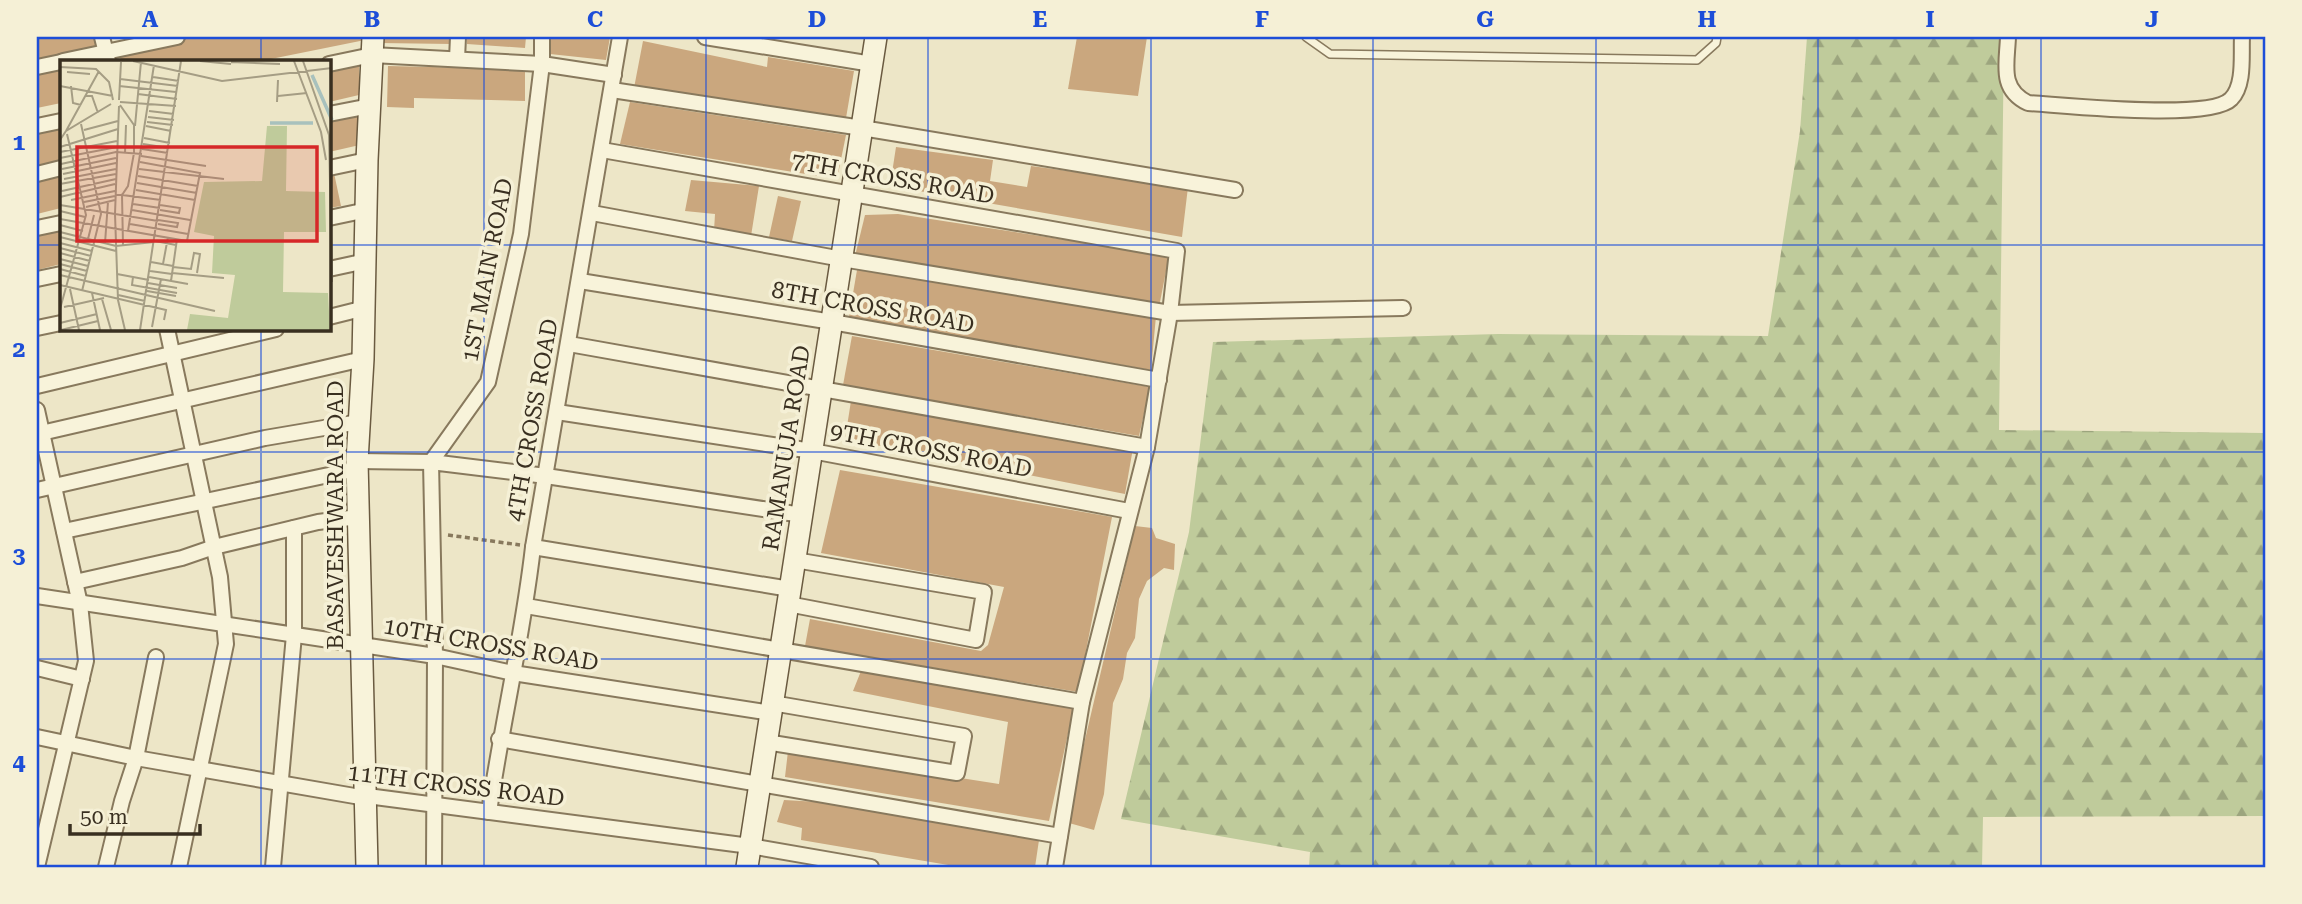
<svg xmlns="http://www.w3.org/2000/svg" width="2302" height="904" viewBox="0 0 2302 904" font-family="'Roboto Serif',serif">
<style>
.forest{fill:url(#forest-firs)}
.building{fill:#caa77e}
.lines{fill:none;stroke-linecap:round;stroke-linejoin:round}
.lane-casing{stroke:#88795d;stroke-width:10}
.street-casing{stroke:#88795d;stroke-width:18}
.secondary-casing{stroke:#6a5a40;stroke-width:24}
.path{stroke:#88795d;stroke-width:3.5;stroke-dasharray:5 3.5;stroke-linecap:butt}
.lane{stroke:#f8f3da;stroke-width:7}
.street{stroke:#f8f3da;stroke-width:14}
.secondary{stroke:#f8f3da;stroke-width:21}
.grid{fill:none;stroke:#1d4ed8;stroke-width:2;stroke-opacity:0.55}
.labels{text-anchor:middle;stroke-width:7;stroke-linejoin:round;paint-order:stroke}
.street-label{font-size:23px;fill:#392f20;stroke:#f5f0d6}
.inset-river{fill:none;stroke:#a8c1bd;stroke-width:3.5}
.inset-road{fill:none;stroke:#a59d84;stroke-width:2}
.view{fill:#d62828;fill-opacity:0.15;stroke:#d62828;stroke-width:3.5}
.inset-edge{fill:none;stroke:#392f20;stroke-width:3.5}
.neatline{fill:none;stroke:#1d4ed8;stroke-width:2.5}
.grid-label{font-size:23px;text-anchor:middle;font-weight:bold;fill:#1d4ed8}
</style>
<defs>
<pattern id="forest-firs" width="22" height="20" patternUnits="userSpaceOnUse" patternTransform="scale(1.75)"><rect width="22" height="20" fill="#bfcb9b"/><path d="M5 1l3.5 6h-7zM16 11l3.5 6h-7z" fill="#9ca57e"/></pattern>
</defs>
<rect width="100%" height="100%" fill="#ede6c7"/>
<path class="forest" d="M1807,37H2004L1999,430L2265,433V816L1983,817L1982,867H1309L1310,852L1121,819L1189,532L1213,342L1498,334L1768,336L1800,131Z"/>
<g class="building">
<path d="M37,37H94L97,48L37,62Z"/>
<path d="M195,37H364L365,40L261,61H121L119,53Z"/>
<path d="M380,37H452V44L379,43Z"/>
<path d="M467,37H526L525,48L467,44Z"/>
<path d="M551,37H610L606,60L550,54Z"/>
<path d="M1077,37H1147L1138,96L1068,89Z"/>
<path d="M643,41L767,67L768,57L854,71L846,118L634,88Z"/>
<path d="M359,64V95L329,102V70Z"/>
<path d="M388,66L525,69V101L414,98V108L387,107Z"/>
<path d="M61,69V103L37,108V74Z"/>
<path d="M630,102L846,135L837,179L620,144Z"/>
<path d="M364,113V144L329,152V120Z"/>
<path d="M61,126V160L37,166V131Z"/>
<path d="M896,147L993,160L990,181L1027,187L1031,166L1188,187L1182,237L890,186Z"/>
<path d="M61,173V208L37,214V178Z"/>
<path d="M334,173L341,206L329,208V174Z"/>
<path d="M691,180L759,186L751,236L714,231L715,214L685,211Z"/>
<path d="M778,196L801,201L792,241L769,237Z"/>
<path d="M898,214L1169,256L1159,307L855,256L865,215Z"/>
<path d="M61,230V264L37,270V235Z"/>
<path d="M857,270L1156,316L1151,370L849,317Z"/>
<path d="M852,336L1150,387L1139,436L843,385Z"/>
<path d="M851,401L1133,448L1125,494L845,439Z"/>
<path d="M840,470L1112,517L1078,692L805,646L810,619L981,651L988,645L1004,587L821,553Z"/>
<path d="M1135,526L1152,528L1156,538L1175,544L1174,570L1164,568L1147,581L1139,599L1135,638L1127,653L1123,679L1113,703L1104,794L1094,830L1069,823L1073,791Z"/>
<path d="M861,671L1074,706L1049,821L785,777L788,751L999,784L1008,722L853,691Z"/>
<path d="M784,800L836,803L1039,840L1035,867H960L801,840L802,828L777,822Z"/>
</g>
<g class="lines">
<defs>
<path id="lane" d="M1306,37L1330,54L1697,60L1716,43L1717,37"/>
<g id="street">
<path d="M102,37L108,61"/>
<path d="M705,37L872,64"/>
<path d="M2008,37C2007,64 1999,89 2028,103C2063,105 2210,121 2231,99C2245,85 2241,55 2242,37"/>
<path d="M457,59L458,37"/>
<path d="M63,61L177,37"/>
<path d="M329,64L372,55L542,64L614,75"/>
<path d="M37,67L61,62"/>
<path d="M612,90L862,128L1235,190"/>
<path d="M329,114L370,106"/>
<path d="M37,126L61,121"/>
<path d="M602,150L1177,251L1170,313L1147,447L1082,702L1055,867"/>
<path d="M329,168L367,160"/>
<path d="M37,174L61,168"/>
<path d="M592,213L842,259L1170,313L1403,308"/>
<path d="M329,218L367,210"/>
<path d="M37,228L61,223"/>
<path d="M329,269L366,261"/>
<path d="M37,279L61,274"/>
<path d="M580,281L832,322L1159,380"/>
<path d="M329,317L365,308"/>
<path d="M37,328L61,323"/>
<path d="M167,329L220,577L226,644L179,867"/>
<path d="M569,344L1147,447"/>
<path d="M37,386L276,329"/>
<path d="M37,410L80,604L86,661L37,867"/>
<path d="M557,412L812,451L1129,511"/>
<path d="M37,434L363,359"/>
<path d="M357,461L431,462L488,382L521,234L542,64V37"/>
<path d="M37,490L265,438L359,422"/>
<path d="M64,531L357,469"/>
<path d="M533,547L790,589"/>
<path d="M75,582L182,558L214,547L318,522L358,517"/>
<path d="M37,596L435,656L513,673L771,713"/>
<path d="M788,604L976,640L984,592L795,560"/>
<path d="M526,606L1082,702"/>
<path d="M37,668L82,679"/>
<path d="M37,737L136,758L366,798L375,797L750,846L871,867"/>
<path d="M499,739L1060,836"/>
<path d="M766,742L957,773L964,736L772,703"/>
<path d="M489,812C502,723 523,636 533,547L620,37"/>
<path d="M106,867L122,801L136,758L156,657"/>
<path d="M273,867L294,635V528"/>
<path d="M434,867L435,656L431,462L546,476L802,515"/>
</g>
<g id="secondary">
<path d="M367,867L357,461L363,359L367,160L373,37"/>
<path d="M747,867L876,37"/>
</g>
</defs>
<use href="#lane" class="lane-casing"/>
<use href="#street" class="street-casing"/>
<use href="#secondary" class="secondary-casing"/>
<path class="path" d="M448,535L520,545"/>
<use href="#lane" class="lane"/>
<use href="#street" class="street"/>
<use href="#secondary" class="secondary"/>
</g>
<path class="grid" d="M261,37V61M484,37V867M706,37V867M928,37V867M1151,37V867M1373,37V867M1596,37V867M1818,37V867M2041,37V867M37,245H61M329,245H2265M261,329V867M37,452H2265M37,659H2265"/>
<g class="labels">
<g class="street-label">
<text transform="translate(893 178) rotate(10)" y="8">7TH CROSS ROAD</text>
<text transform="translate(487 270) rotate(-79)" y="8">1ST MAIN ROAD</text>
<text transform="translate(873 307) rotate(10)" y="8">8TH CROSS ROAD</text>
<text transform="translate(532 420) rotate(-80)" y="8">4TH CROSS ROAD</text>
<text transform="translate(786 448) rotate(-81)" y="8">RAMANUJA ROAD</text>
<text transform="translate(931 450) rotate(11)" y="8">9TH CROSS ROAD</text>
<text transform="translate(335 515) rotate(-90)" y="8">BASAVESHWARA ROAD</text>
<text transform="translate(491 644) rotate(10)" y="8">10TH CROSS ROAD</text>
<text transform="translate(456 785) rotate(7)" y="8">11TH CROSS ROAD</text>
</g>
</g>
<g transform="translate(60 60)">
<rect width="271" height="271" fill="#ede6c7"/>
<path d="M207,66H227L226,131L265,132L266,172H224L223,232L268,233L270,270H127L130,254L168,258L175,215L152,213L154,176L134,172L144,122L202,121Z" fill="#bfcb9b"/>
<path class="inset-river" d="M252,15L272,60M210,63H253"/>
<path class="inset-road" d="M73,1L162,21L272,8M140,1L171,4M234,1L261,72L266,100M243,1L269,75L272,222M171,2L220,4M0,7L36,9L49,22L53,40M7,12L30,14M93,17L119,21M60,19L118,26M0,26L53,36M11,26L13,43L21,45M59,26L116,32M78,34L117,39M26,36H32L38,53M218,36L247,33M59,40L61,2M60,42L116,46M217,42L218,20M59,46L55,154L58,240L65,270M89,51L114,54M88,57L114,60M87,62L113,65M21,64L41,154L22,231M75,66L81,2M86,66L111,71M24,70L58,61M6,71L39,11M84,78L110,83M0,80L6,71L51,44M83,84L109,88M0,87L58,69M82,89L108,93M0,92L57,81M65,93L66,65M81,96L146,106M0,98L57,87M0,102L1,132M1,104L56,92L82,94M2,109L56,98M79,109L164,119M3,114L56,103M78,116L138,126M4,119L56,109M77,123L137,133M0,124L56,114M76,130L135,140M2,131L56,119M55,135H62L68,126L74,93V65L60,45M0,137L55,124M11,140L55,131M24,142L55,136M73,144L100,148M0,145L98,161M26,147L55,140M72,150L130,160M100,150L119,153L120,148L100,145M0,151L25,157M0,159L127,181L140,113L80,102M98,160L118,163L117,167L98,164M70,164L128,174M0,165L23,171M68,171L94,5M0,172L56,186L94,182M0,177L56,191M28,179L34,155M95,181L116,185M0,183L32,191M45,183L48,142M63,185L62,135L101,140M0,188L31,196M0,193L30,201M0,199L28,206M91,202L113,206M0,204L27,211M103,204L108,177M113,207L131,209L134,193L140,194L137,213M0,209L26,216M90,211L112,214M112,213L164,218M57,214L89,220M0,215L155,251M73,217L72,225L117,233M89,217L128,224M111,221L117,179M88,223L117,228M0,225L106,250L104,260M10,229L19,270M87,231L116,236M32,233L40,270M58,235L85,241M42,239L51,270M4,247L44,238M0,249L26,155L7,74M0,263L37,254M92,267L101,219M1,270L38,261M80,270L121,1"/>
<path class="view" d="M17,87H257V181H17Z"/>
<rect width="271" height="271" class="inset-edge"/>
</g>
<rect width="2302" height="904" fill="none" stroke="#f5f0d6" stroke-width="77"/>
<path d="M70 824v10h130v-10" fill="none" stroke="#392f20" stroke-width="3.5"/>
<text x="80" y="824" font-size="21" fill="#392f20" stroke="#f5f0d6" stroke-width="5" paint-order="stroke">50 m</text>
<rect x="38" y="38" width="2226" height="828" class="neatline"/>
<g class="grid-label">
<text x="150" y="27">A</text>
<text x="372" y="27">B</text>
<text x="595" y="27">C</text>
<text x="817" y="27">D</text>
<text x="1040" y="27">E</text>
<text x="1262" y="27">F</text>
<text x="1485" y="27">G</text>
<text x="1707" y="27">H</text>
<text x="1930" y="27">I</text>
<text x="2152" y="27">J</text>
<text x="19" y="150">1</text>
<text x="19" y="357">2</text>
<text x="19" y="563">3</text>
<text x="19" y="770">4</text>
</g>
</svg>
